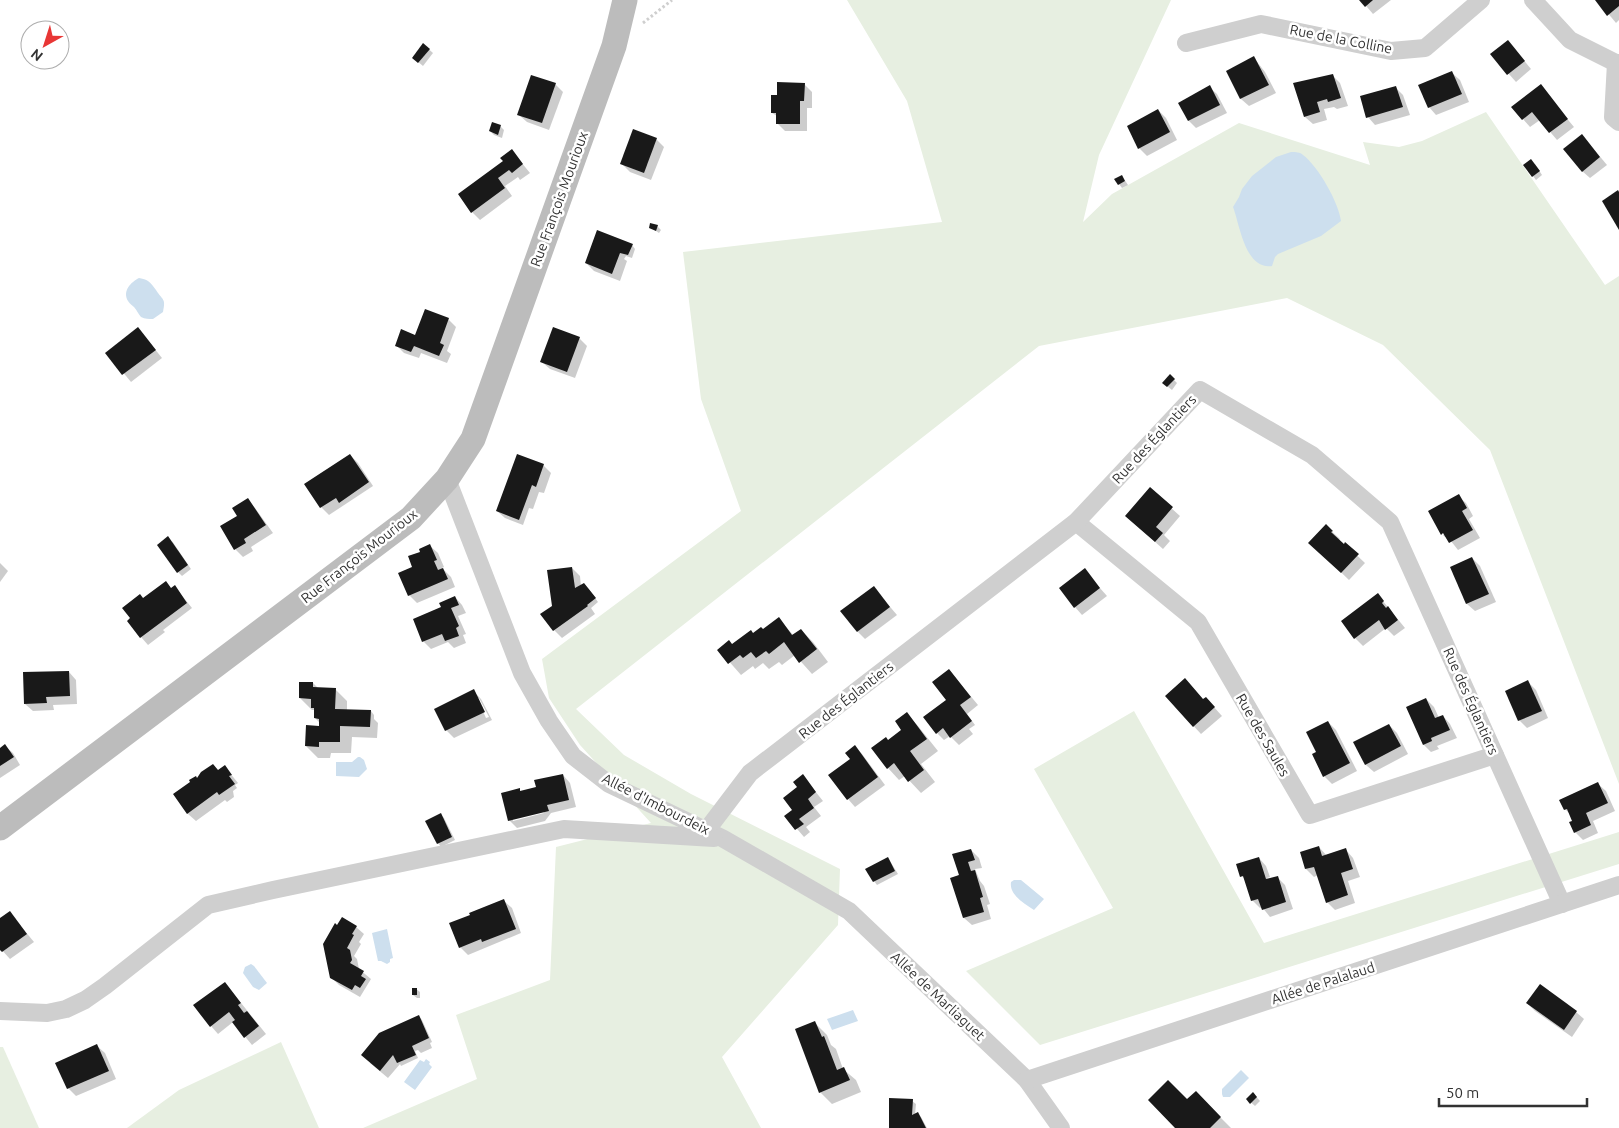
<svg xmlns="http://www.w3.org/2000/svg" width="1619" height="1128" viewBox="0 0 1619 1128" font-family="Ubuntu,sans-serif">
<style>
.green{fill:#e7efe1}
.water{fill:#cddfee}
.shadow{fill:#0003;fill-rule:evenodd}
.building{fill:#191919}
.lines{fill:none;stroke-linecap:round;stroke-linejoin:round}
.path{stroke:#cfcfcf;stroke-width:3;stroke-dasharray:2.5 2.5;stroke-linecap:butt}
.street{stroke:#cfcfcf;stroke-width:18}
.secondary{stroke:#bcbcbc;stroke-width:25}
.labels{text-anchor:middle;stroke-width:5;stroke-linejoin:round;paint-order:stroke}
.street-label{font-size:14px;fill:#323232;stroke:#fff}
</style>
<rect width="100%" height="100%" fill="#fff"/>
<g class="green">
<path d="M847,0H1171L1099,155L1083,222L1112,194L1239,123L1370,165L1363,142L1399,147L1422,141L1486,112L1605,285L1619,276V784L1490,450L1383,345L1287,298L1039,346L576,709L624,755L691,794L840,869L838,925L722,1057L761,1128H363L477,1079L456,1015L550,980L556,847L651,823L580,745L549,698L542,659L741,511L701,399L683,252L942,222L907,101Z"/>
<path d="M1134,711L1264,943L1619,832V864L1040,1045L966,971L1113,908L1034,769Z"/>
<path d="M281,1042L319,1128H127L179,1090Z"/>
<path d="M0,1047H3L39,1128H0Z"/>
</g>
<g class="water">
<path d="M1291,152C1296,152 1300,152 1303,155C1318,166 1339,203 1341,221L1321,236L1278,254L1275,257L1272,266C1245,270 1240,225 1233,207L1239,197L1242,189L1252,176L1276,157Z"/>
<path d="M139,278C149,280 150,282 156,290C163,301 166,298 163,312L153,319C149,319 145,319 141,317C138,314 137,310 134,307C132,305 130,304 128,301C122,291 131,282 139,278Z"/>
<path d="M358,757H360L364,760L367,769L359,777L336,776V762H352Z"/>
<path d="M1014,880H1021L1044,899L1034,910C1024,903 1009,895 1011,882Z"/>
<path d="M387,929L393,958L390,959V962L387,964L381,961H378L372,933Z"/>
<path d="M251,964L254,966L267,983L259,990L253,987L243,973L245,967Z"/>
<path d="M853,1010L858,1021L832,1030L827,1019Z"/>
<path d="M426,1059L430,1062L429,1064L432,1067L415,1090L404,1082L420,1060L424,1062Z"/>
<path d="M1241,1070L1249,1078L1230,1097H1223L1222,1094V1089Z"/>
</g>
<g class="shadow">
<path d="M1361,0H1391L1373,14Z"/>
<path d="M1597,0H1619V20L1616,23Z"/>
<path d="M1508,41L1531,69L1516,82L1492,55Z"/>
<path d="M424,45L433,53L423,66L417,61Z"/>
<path d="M1254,58L1265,72L1276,93L1249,106L1241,99L1227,71Z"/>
<path d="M1452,73L1460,80L1469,102L1436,115L1429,107Z"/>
<path d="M1332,75L1340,83L1348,106L1337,109L1334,107L1324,109L1327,120L1313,124L1305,117Z"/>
<path d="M555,84L563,92L549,130L527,122L519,115Z"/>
<path d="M804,84L812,92V108H807V131H785L777,123V116L772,113L778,97Z"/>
<path d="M1540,86L1574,127L1557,140L1540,120L1530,127L1523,119Z"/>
<path d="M1209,87L1217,94L1227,113L1196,128L1189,121Z"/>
<path d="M1395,87L1403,95L1410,115L1375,125L1368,117Z"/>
<path d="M1158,110L1166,118L1177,140L1147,156L1139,148Z"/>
<path d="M500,126L504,130L502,138L494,135L490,131Z"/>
<path d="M1582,135L1607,165L1590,178L1582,171Z"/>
<path d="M656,139L664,147L651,180L630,172L622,164Z"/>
<path d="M512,151L530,173L520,180L518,177L505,186L512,196L480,220L472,212Z"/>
<path d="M1535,164L1542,175L1536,180L1533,176Z"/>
<path d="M1122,176L1128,185L1122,188L1116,180Z"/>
<path d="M657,226L661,230L659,233L650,227Z"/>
<path d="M632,245L635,249L632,258L626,256L624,259L627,261L620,281L594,271L586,263Z"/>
<path d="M448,319L456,327L447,351L451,354L447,363L421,353L419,358L404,353L396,345Z"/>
<path d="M138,328L162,358L131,382L107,353Z"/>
<path d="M579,338L587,346L575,378L550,369L542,362Z"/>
<path d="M1174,380L1177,383L1172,390L1167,386Z"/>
<path d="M350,455L358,463L373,486L329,515L321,507L306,485Z"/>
<path d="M543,465L551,473L544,493L539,492L533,509L529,508L523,525L505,518L497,511Z"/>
<path d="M1150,489L1180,516L1164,535L1170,541L1163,549L1135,524Z"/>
<path d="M1458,496L1466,503L1473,516L1469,519L1480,538L1458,550L1447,536L1445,537L1443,535L1449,531Z"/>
<path d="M248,500L255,508L273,533L251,547L253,551L243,557L235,549L239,517Z"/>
<path d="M1326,526L1340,539L1338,541L1344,546L1345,544L1365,563L1349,580L1318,550Z"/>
<path d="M172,541L191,569L182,576L178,572Z"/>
<path d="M430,546L438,553L444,567L442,568L451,577L455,587L417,603L409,595L414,568L421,552Z"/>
<path d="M1472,558L1480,566L1496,602L1475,611L1467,604L1451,568Z"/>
<path d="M0,563L8,571L0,582Z"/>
<path d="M572,568L580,576L581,586L588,588L598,602L591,608L595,614L562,638L554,630L557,603Z"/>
<path d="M1084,570L1107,596L1082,615L1075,607Z"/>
<path d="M166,582L170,587L165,591L175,587L192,608L163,630L165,632L148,645L141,637L143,600Z"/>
<path d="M874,588L897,615L865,639L858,632Z"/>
<path d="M1378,595L1405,628L1394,636L1386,628L1363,646L1355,638Z"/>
<path d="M455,597L462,605L466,613L458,616L466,634L463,635L466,643L454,648L448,642L431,649L423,641L443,608Z"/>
<path d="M779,619L794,636L801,630L813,642L828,662L812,674L795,655L782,665L779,662L769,669L763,663L755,669L753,666L741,675L719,650L733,645L763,631Z"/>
<path d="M949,670L978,705L967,714L975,725L969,729L973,734L959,745L950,736L944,740L937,733L948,699Z"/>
<path d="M69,672L76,680L77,704L53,705L54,710L33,711L25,704Z"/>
<path d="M1528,682L1536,690L1548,718L1527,728L1519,720Z"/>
<path d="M313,683L318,688L335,689L347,701V710L371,711L374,715V719L378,723L377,738L352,737L351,753H331L330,758H318L306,746L320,727V723L315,718V710H312L300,698Z"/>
<path d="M473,691L481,699L492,720L454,738L446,730ZM477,698H479L489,717L486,718Z"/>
<path d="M1166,696L1204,700L1213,706L1222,716L1201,734Z"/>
<path d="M1426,699L1434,707L1439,718L1443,716L1450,724L1457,738L1437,746L1439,749L1431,752L1424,745Z"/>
<path d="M907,714L918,726L938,751L921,764L935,782L921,793L905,776L899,780L888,768V741L903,730Z"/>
<path d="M1328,722L1336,730L1357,771L1332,784L1324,776L1318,752Z"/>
<path d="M1389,725L1397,733L1408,754L1374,772L1366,765L1355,743Z"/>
<path d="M5,746L13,753L20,765L0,778V749Z"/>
<path d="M855,747L862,754L885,785L855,807L848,799Z"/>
<path d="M225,767L238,783L235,785L237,788L233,791L234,797L227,802L225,800L196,821L188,814L175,794L198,779Z"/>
<path d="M563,775L570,783L576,807L551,813L545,821L517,828L509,820L519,790L522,792L538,788ZM543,811L544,813L513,821V818Z"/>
<path d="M803,776L823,801L814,807L821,816L806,827L810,832L804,837L786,816L794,810Z"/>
<path d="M1598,784L1606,791L1615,811L1593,821L1598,833L1583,840L1575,832L1571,815L1565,809Z"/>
<path d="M440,814L444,818L455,840L441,847L438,843Z"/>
<path d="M1319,847L1327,856L1346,850L1353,858L1360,877L1348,881L1355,903L1335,910L1327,902L1318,875L1314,877L1306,869L1301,853Z"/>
<path d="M971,850L979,858L982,868L975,869L980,881L984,886L990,904L987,905L991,919L972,925L964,918L958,876Z"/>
<path d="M888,858L898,874L877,885L874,881Z"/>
<path d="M1259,858L1266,866L1270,877L1267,878L1268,880L1277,877L1285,885L1293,909L1270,917L1262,907L1260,908L1252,900L1245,879L1242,876Z"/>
<path d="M504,901L512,908L521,933L468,955L460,947Z"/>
<path d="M10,913L34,942L10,959L0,948V920Z"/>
<path d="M356,927L364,934L359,942L361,944L354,956L357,959L359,969L371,979L360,997L339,985L331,977L324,944Z"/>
<path d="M225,983L266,1034L252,1045L233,1022L218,1034L211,1026Z"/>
<path d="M416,989L420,992V998H417L413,995Z"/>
<path d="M1527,1003L1576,1012L1584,1019L1572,1037L1535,1011Z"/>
<path d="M419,1016L422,1020L432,1042L430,1043L432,1048L421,1053L418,1050L415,1051L418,1058L401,1066L400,1064L388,1078L370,1063Z"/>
<path d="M815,1023L827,1035L831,1045L836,1049L843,1069L856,1080L861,1092L832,1104L820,1092Z"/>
<path d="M97,1046L105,1053L116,1079L76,1096L68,1088Z"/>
<path d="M1196,1093L1231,1128H1177Z"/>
<path d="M1253,1093L1260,1101L1255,1106L1247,1099Z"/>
<path d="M912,1101L916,1104L915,1115L918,1114L921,1117L927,1128H890Z"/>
</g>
<g class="building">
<path d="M1359,0H1373L1365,7Z"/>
<path d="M1595,0H1619V6L1607,16Z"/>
<path d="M1508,40L1525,61L1507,75L1490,54Z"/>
<path d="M423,43L430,49L418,63L412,58Z"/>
<path d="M1254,56L1269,85L1240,99L1226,71Z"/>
<path d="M1452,71L1462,94L1428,108L1418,85Z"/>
<path d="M1333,74L1341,98L1328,102L1327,99L1317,102L1320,112L1304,117L1293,83Z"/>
<path d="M531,75L556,83L542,123L517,115Z"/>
<path d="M777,82L805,83L804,101H800V124H776V113H771V95H777Z"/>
<path d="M1541,84L1568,119L1549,133L1532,112L1522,120L1511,107Z"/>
<path d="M1210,85L1220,105L1188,121L1178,103Z"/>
<path d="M1396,86L1403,107L1366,118L1360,96Z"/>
<path d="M1158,109L1170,132L1138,149L1127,126Z"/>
<path d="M492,122L501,125L498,135L489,131Z"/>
<path d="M633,129L657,138L644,173L620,164Z"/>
<path d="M1582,134L1600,157L1582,172L1563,149Z"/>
<path d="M512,149L523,164L512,173L509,170L498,178L505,188L471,213L458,194L503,161L500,158Z"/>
<path d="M1531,159L1540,171L1532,177L1523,165Z"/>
<path d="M1122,175L1125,181L1118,185L1114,179Z"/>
<path d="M1618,190L1619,192V230L1602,201Z"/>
<path d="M650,223L658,225L656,231L649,228Z"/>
<path d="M597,230L633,244L628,255L620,253L612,274L585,263Z"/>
<path d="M425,309L449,318L440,343L444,345L439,356L414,346L411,352L395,346L401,329L415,335Z"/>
<path d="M138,327L156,350L122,375L105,353Z"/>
<path d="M553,327L580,337L567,372L540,362Z"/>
<path d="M1170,374L1175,379L1167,387L1162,383Z"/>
<path d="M350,454L369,482L339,503L336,498L320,508L304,484Z"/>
<path d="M517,454L544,464L536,487L532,485L519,520L496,511Z"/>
<path d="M1150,487L1173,507L1156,527L1163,533L1155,542L1125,516Z"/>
<path d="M1459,494L1467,508L1462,511L1473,530L1449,543L1443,533L1441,535L1428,511Z"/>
<path d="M248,498L266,525L244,539L246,543L234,550L220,526L237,516L232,508Z"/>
<path d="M1326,524L1333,531L1331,532L1344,544L1345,542L1359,554L1341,573L1308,543Z"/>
<path d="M168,536L188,565L177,573L157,545Z"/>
<path d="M430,544L437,560L434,561L438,570L443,568L448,579L408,596L398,573L412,567L408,556L420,552L419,549Z"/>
<path d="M1472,557L1489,594L1466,604L1450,567Z"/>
<path d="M572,567L575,588L584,583L596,598L587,605L588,606L553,631L540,614L552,606L547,570Z"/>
<path d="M1085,568L1100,588L1074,608L1059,588Z"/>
<path d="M166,581L171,588L175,585L187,603L140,638L127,621L130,618L122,608L140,594L143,598Z"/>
<path d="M874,586L890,607L857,632L840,611Z"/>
<path d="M1378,593L1384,601L1382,603L1386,608L1388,606L1398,620L1385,630L1379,620L1354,639L1341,621Z"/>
<path d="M455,596L459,605L451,608L459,626L456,628L459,636L445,641L442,634L422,642L413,619L441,607L439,603Z"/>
<path d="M779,617L792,635L801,629L817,649L799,663L784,642L769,654L766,651L756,658L751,652L743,658L740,655L728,664L717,650L729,640L732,644L751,630L753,633L761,627L763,629Z"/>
<path d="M949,669L971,697L960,705L972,721L950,738L943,728L936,734L923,717L946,700L932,682Z"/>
<path d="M69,671L70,696L46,697L47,703L24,704L23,672Z"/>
<path d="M1185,678L1203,699L1206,697L1215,707L1193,727L1165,696Z"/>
<path d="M1528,680L1542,711L1518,721L1505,691Z"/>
<path d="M299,682H313V687L336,688L335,709L371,710L370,727L340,726V742H319V747L305,746L306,725L319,726V719L314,718V708H311V699L299,698Z"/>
<path d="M474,689L485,712L445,731L434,709Z"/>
<path d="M1426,698L1435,718L1443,715L1450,730L1431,738L1432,741L1423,745L1406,707Z"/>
<path d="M907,712L927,739L910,751L924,770L908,782L894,763L887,769L871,748L886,737L888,740L901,730L895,721Z"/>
<path d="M1328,721L1350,763L1323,777L1312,754L1316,752L1306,732Z"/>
<path d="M1389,724L1401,746L1365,765L1353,742Z"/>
<path d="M5,744L14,757L0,766V748Z"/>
<path d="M855,745L878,777L847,800L828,775L850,759L845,753Z"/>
<path d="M213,764L218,770L225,765L232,775L229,776L235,784L219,795L217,792L187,814L173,794L190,782L189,780L196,776L197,778L201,772Z"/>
<path d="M563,774L569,800L547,805L549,811L508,821L501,793L520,788V791L536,787L534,780Z"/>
<path d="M803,774L816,792L808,799L814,808L799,819L804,824L795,830L784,816L792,810L783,798L797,787L793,782Z"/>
<path d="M1598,782L1608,803L1586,813L1591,825L1574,833L1569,822L1572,821L1567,809L1564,810L1559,800Z"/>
<path d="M441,813L452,837L437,844L425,821Z"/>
<path d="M1319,846L1322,856L1346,848L1353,869L1341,873L1348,895L1326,903L1314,867L1305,869L1300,852Z"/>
<path d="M971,849L975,860L968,862L971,871L975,870L977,877L983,897L980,898L984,912L963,918L950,878L959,875L952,854Z"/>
<path d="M888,857L895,871L873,882L865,869Z"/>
<path d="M1259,857L1266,879L1278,876L1286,902L1262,910L1258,899L1251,901L1243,876L1240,877L1236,864Z"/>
<path d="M504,899L516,929L482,942L481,939L459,948L449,923L470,915L469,913Z"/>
<path d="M10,911L27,934L2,952L0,950V918Z"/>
<path d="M342,917L357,926L352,934L354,935L347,948L350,950L352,960L350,963L364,971L361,976L366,979L360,988L355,985L352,990L330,978L323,944L335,923L337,925Z"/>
<path d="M225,982L241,1003L238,1005L244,1013L247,1011L259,1026L244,1038L232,1022L235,1020L229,1012L210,1027L193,1005Z"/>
<path d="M1540,984L1577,1011L1564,1030L1526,1003Z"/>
<rect x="412" y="988" width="5" height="7"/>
<path d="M419,1015L429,1038L412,1046L416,1055L397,1063L393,1055L380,1071L361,1055L379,1033Z"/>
<path d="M815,1021L822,1037L824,1036L837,1070L844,1067L850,1080L819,1093L795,1029Z"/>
<path d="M97,1044L109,1071L67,1089L55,1063Z"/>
<path d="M1168,1080L1187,1099L1196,1091L1221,1117L1210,1128H1175L1148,1100Z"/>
<path d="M1253,1092L1257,1097L1250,1104L1246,1099Z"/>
<path d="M889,1098L913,1099L912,1115L918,1112L926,1128H889Z"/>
</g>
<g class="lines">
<path class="path" d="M643,23L672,0"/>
<g class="street">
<path d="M1533,0L1570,40L1616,63H1619"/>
<path d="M1186,43L1261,24L1391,51L1425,48L1481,0"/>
<path d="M1616,63L1613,117L1619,122"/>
<path d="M447,479L522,673L549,721L573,756L609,784L722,838L849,911L1027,1080L1061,1128"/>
<path d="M1076,522L1198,622L1310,815L1495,755"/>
<path d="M706,831L750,773L1076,522L1200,390L1312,455L1390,522L1562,904"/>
<path d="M0,1011L47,1013L66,1009L85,1000L105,986L208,905L273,890L564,829L714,838"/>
<path d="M1027,1080L1619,885"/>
</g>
<path class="secondary" d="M0,828L411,518L447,479L473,439L614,46L625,0"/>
</g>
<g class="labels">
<g class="street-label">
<text transform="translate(1341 39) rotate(11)" y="5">Rue de la Colline</text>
<text transform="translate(559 199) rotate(-70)" y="5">Rue François Mourioux</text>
<text transform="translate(1154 439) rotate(-47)" y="5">Rue des Églantiers</text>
<text transform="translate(359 556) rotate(-38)" y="5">Rue François Mourioux</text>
<text transform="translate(846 700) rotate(-38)" y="5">Rue des Églantiers</text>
<text transform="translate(1471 701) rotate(66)" y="5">Rue des Églantiers</text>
<text transform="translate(1263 735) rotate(60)" y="5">Rue des Saules</text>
<text transform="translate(656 804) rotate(27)" y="5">Allée d'Imbourdeix</text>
<text transform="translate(1323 983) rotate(-18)" y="5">Allée de Palalaud</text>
<text transform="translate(938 996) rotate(43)" y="5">Allée de Marliaguet</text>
</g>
</g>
<g transform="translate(45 45) rotate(219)"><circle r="24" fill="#ffffff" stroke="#adadad"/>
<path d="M0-4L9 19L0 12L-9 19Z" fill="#e83635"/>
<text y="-8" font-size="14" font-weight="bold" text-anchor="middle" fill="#323232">N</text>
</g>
<path d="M1439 1098v8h148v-8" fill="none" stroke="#323232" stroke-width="2.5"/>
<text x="1446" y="1098" font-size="15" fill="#323232" stroke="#ffffff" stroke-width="4" paint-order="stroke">50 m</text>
</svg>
